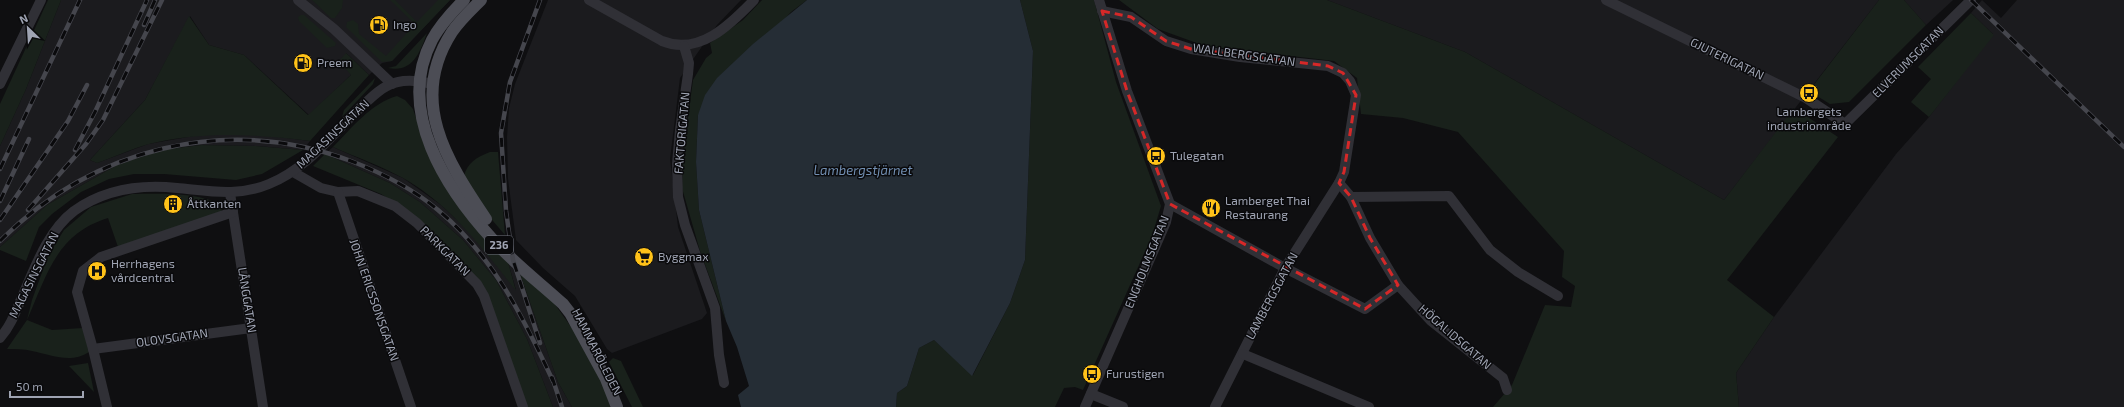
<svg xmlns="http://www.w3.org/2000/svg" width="2124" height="407" viewBox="0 0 2124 407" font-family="'Exo 2',sans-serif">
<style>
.built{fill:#1b1b1e}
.green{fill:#19211b}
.water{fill:#252d35}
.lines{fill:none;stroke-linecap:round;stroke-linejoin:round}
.minor{stroke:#303036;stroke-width:10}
.major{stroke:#4c4d55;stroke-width:12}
.rail-casing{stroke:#45464d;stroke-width:4.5}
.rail{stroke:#0a0a0c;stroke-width:3;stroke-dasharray:9;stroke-linecap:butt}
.marked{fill:none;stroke:#d62828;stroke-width:3;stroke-dasharray:8 5;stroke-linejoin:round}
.labels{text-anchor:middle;stroke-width:3;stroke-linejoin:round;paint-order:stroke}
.shield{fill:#0a0a0c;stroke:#727681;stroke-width:1}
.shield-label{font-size:11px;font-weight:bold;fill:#9fa4b3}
.poi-label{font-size:12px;fill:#9fa4b3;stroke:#0a0a0c;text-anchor:start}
.street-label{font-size:12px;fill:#9fa4b3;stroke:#0a0a0c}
.water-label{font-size:13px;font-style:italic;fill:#728fb2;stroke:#0a0a0c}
</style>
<rect width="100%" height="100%" fill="#0f0f11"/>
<g class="built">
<path d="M61,0H450L392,61L382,63L369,75L346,53L351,75L309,115L244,55L209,45L190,16L145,100L90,160L97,163L148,144L205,134H258L310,141L303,150L256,146L201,145L161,150L117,165L47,205L0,247V146L26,89Z"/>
<path d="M548,0H741L717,25L680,78L670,159L678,227L707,313L702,319L612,353L607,349L575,296L543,268L516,240L508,179L507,137L509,108L515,84Z"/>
<path d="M1327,0H1879L1724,200L1465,52Z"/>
<path d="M1904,0H1953L1926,25Z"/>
<path d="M1982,0L2001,18L2017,0H2124V407H1739L1736,373L1774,317L1896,154L1929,117L1993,34L1971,13Z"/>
<path d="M333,147L403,178L441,205L472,234L516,290L508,262L519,271L558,382L572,407H553L527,339L496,280L463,240L420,202L390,183L325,154Z"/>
</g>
<g class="green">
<path d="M48,0H61L26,89L0,146V104Z"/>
<path d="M312,0H343L342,8L335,18H331Z"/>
<path d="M390,0H395L417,22L438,0H450L392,61L382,62L346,27L347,22L353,20L358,24L359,34L386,56L415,24Z"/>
<path d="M762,0H807L791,12L698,115L696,162L699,210L726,321L700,251L682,188L684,146L693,80L706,58L712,53L710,43L743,20Z"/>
<path d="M1020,0H1094L1116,82L1161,206L1152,236L1083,390L1075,387L1064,388L1055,407H896L897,393L907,386L919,348L934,340L973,375L1010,303L1025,260L1033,51Z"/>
<path d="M1119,0H1327L1465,52L1724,200L1794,108L1838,137L1727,280L1774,317L1736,373L1739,407H1493L1512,385L1545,305L1571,307L1575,286L1562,277L1564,251L1458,132L1403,118L1361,114L1357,78L1334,61L1205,46L1158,29Z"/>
<path d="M1879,0H1904L1926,25L1849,102L1830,104L1809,91Z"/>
<path d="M1971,13L1994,35L1929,117L1911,102L1931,79L1918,67Z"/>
<path d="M301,15H304L336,43L335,46L327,48L299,21L298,17Z"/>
<path d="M189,16L209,45L244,55L308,115L351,75L339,61L346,53L369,75L310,141C255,134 203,131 149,144C131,149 114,157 97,163L90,160L145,100Z"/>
<path d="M427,33C420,52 413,73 388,68L396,66Z"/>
<path d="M375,78L373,84L342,117L344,110Z"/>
<path d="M397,96L405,100L413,109L428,154L508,262L516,291C483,249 451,205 403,178C381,166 356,157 333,147C351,129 371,103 397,96Z"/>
<path d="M201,145L256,146L303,150L262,174L236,180L164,174H134L109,179L81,192L52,214L39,227L26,261L0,250V247L47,205L117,165L161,150Z"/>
<path d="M490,152H498L505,235L487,214L464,176C467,163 477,157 490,152Z"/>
<path d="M325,154L390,183L420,202L463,240L496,280L527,339L553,407H525L484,287L408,211L381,194L313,166Z"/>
<path d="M132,194C155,194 207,191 223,208L220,213L118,247L108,218C56,234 47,275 27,320L52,330L83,328L89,352C71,364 52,355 32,351C24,349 15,349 7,349L27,320L32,300L48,256L64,230L91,207Z"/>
<path d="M519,271L554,303L576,334L596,367L611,407H572L558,382Z"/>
<path d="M613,358L621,361L643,407H632L609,362Z"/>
<path d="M88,363L94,392L69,366Z"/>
</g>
<path class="water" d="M807,0H1020L1033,51L1025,260L1010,303L972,376L934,340L919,348L907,386L897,393L896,407H741L738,395L749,386L737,347L726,321L699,210L696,162L698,115L705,95L717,78L753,44Z"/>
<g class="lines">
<g class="minor">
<path d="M298,0L334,29L392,84"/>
<path d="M589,0L662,41C699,56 730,25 754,0"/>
<path d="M1606,0L1806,98L1845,124L1971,0"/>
<path d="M1102,11L1131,17L1166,41L1191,49L1240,57L1328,66L1343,73L1350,81L1356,95L1344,172L1339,183L1285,268L1215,407"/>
<path d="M684,46L689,63L688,74L680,130L677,164L678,197L685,225L715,308L719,355L724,383"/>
<path d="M0,84L41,0"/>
<path d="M293,172L321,188L338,192L358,191L395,206L417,223L477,284L484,296L523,407"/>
<path d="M1339,183L1351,197L1370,238L1398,285L1430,320L1503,378L1507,390"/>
<path d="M338,192L411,407"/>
<path d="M230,193L263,407"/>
<path d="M1351,197L1449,196L1490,250L1518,272L1558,296"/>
<path d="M1170,204L1285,268L1365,309L1398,285"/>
<path d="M0,338C9,328 14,316 19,304C33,273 46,232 74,211C105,189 140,184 177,188C210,191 238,197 269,184C307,169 332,134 361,107C369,100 377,91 387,86C400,79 414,80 428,83"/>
<path d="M93,349L251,328"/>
<path d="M1243,354L1369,407"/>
<path d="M1091,394L1123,407"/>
<path d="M107,407L93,349L77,292L83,271L101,257L233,212"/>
<path d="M1085,407L1153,252L1166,222L1170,204L1127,91L1099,0"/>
</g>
<g class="major">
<path d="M464,0C452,12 440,25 432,40C395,111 446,189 494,241C515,264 540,283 563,304L570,313L606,379L617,407"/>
<path d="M481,0C471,10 460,20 452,32C408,100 446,160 486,219"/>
</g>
<defs>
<g id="rail">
<path d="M540,0L510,82L501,133L506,211L513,260L540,343"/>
<path d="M1971,0L2124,147"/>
<path d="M144,25L155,0"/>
<path d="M75,150L95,112L147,0"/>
<path d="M0,169L80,0"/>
<path d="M0,201L29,139"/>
<path d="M28,210L86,144L103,120L162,0"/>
<path d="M0,220L68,121L87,85"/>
<path d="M0,241C93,148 226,114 351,161C382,173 413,189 438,210C494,257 523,317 553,381"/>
<path d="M552,377L562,407"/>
</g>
</defs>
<use href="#rail" class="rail-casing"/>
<use href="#rail" class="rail"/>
</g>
<path class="marked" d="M1102,11L1131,17L1166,41L1191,49L1328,66L1343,73L1356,95L1344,172L1339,183L1351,197L1370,238L1398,285L1365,309L1170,204L1127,91Z"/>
<defs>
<symbol id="fuel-disc" viewBox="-11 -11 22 22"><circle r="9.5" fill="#ffc219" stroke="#0a0a0c"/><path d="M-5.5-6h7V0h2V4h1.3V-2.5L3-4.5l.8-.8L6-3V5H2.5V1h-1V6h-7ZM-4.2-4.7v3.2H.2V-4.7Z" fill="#111"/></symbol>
<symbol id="bus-disc" viewBox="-11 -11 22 22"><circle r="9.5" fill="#ffc219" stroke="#0a0a0c"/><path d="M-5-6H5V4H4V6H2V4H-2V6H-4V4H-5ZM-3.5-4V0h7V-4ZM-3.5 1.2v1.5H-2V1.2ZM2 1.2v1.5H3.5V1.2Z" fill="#111"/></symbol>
<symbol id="building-disc" viewBox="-11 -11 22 22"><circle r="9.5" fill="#ffc219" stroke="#0a0a0c"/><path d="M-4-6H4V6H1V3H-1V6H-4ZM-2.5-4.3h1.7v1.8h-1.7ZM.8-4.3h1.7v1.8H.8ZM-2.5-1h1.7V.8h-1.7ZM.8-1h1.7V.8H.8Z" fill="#111"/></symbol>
<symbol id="restaurant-disc" viewBox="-11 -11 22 22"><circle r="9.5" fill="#ffc219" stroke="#0a0a0c"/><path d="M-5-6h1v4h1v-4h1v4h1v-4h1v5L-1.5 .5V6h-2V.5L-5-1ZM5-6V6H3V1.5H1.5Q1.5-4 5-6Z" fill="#111"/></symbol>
<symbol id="supermarket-disc" viewBox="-11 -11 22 22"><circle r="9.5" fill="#ffc219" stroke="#0a0a0c"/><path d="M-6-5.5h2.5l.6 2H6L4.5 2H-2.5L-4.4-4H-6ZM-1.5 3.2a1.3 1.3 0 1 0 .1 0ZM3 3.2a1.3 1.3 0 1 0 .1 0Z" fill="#111"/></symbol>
<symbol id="hospital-disc" viewBox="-11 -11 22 22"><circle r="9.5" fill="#ffc219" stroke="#0a0a0c"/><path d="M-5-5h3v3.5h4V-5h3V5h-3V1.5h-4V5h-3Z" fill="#111"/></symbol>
</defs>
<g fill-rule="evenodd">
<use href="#fuel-disc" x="368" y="14" width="22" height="22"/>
<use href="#fuel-disc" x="292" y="52" width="22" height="22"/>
<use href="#bus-disc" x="1798" y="82" width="22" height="22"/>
<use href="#bus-disc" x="1145" y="145" width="22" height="22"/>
<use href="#building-disc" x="162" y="193" width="22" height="22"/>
<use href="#restaurant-disc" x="1200" y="197" width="22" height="22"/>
<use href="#supermarket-disc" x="633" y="246" width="22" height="22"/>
<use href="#hospital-disc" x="86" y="260" width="22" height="22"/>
<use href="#bus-disc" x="1081" y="363" width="22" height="22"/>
</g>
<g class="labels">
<rect class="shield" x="485" y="236" width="28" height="18" rx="3"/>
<g class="shield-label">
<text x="499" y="249">236</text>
</g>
<g class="poi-label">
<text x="393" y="29">Ingo</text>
<text x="317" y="67">Preem</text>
<text x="1809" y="116" text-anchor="middle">Lambergets<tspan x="1809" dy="14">industriområde</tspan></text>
<text x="1170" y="160">Tulegatan</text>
<text x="1225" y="205">Lamberget Thai<tspan x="1225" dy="14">Restaurang</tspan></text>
<text x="187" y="208">Åttkanten</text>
<text x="658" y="261">Byggmax</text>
<text x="111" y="268">Herrhagens<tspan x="111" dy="14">vårdcentral</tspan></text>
<text x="1106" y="378">Furustigen</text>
</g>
<g class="street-label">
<text transform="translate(1244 55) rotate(8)" y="4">WALLBERGSGATAN</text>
<text transform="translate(1727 59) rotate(26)" y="4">GJUTERIGATAN</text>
<text transform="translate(1908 62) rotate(-45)" y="4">ELVERUMSGATAN</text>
<text transform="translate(682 133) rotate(-85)" y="4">FAKTORIGATAN</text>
<text transform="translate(333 134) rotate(-43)" y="4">MAGASINSGATAN</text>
<text transform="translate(445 251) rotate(45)" y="4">PARKGATAN</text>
<text transform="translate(1147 262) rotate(-68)" y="4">ENGHOLMSGATAN</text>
<text transform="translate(34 275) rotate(-63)" y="4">MAGASINSGATAN</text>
<text transform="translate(1272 296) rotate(-62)" y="4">LAMBERGSGATAN</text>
<text transform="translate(247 300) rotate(81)" y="4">LÅNGGATAN</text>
<text transform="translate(374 300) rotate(71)" y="4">JOHN ERICSSONSGATAN</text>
<text transform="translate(1455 337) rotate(41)" y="4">HÖGALIDSGATAN</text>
<text transform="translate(172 338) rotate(-8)" y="4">OLOVSGATAN</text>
<text transform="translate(597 352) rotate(63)" y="4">HAMMARÖLEDEN</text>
</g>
<g class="water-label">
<text x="863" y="175">Lambergstjärnet</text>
</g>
</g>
<g transform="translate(28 28) rotate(335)" stroke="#0a0a0c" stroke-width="3" paint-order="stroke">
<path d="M0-3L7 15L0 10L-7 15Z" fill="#9fa4b3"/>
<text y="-6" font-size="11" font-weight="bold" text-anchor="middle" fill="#9fa4b3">N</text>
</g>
<path d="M10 391v6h73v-6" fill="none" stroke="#9fa4b3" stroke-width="2"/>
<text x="16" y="391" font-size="12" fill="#9fa4b3" stroke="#0a0a0c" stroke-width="3" paint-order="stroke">50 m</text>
</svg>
